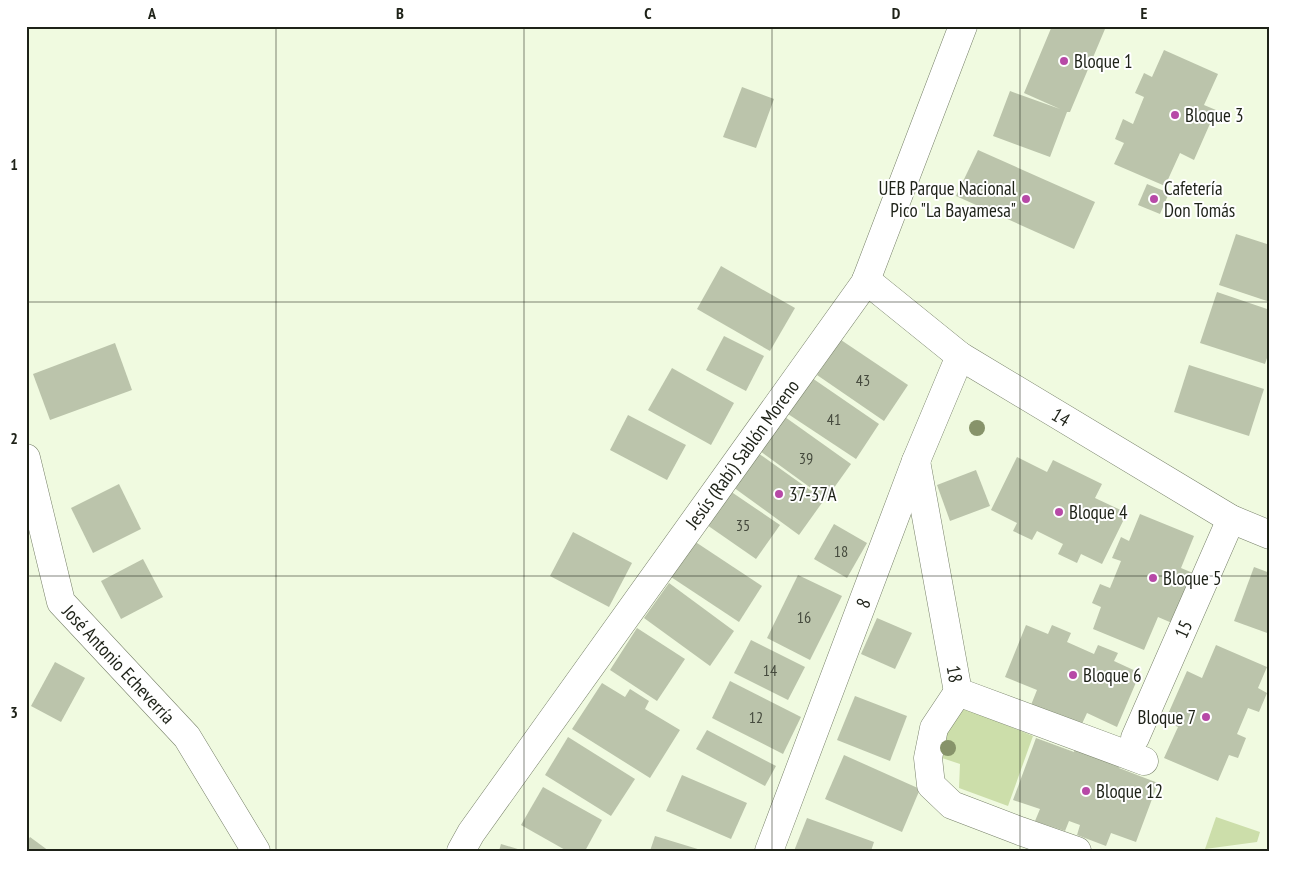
<svg xmlns="http://www.w3.org/2000/svg" width="1296" height="877" viewBox="0 0 1296 877" font-family="'PT Sans Narrow',sans-serif">
<style>
.green{fill:#ccdeaa}
.building{fill:#bbc4ab}
.lines{fill:none;stroke-linecap:round;stroke-linejoin:round}
.street-casing{stroke:#778069;stroke-width:29}
.street{stroke:#fff;stroke-width:28}
.tree{fill:#87936a}
.grid{fill:none;stroke:#1e2218;stroke-width:1;stroke-opacity:0.55}
.poi-dot{fill:#b749a7;stroke:#fff;stroke-width:2}
.labels{text-anchor:middle;stroke-width:4;stroke-linejoin:round;paint-order:stroke}
.number-label{font-size:16px;fill:#454a3d}
.poi-label{font-size:19px;fill:#1e2218;stroke:#fff;text-anchor:start}
.street-label{font-size:19px;fill:#1e2218;stroke:#fff}
.neatline{fill:none;stroke:#1e2218;stroke-width:2}
.grid-label{font-size:16px;text-anchor:middle;font-weight:bold;fill:#1e2218}
</style>
<rect width="100%" height="100%" fill="#f0fae0"/>
<g class="green">
<path d="M959,706L1033,736L1008,806L959,788L960,764L939,757L948,723Z"/>
<path d="M1216,817L1260,832L1257,842L1205,849Z"/>
</g>
<g class="building">
<path d="M1052,26H1097L1105,29L1070,112H1067L1050,157L993,136L1010,91L1060,109L1024,93Z"/>
<path d="M1164,50L1218,74L1204,105L1216,110L1194,160L1180,153L1165,186L1114,164L1124,143L1115,139L1123,119L1133,124L1144,97L1135,93L1144,73L1152,77Z"/>
<path d="M742,87L774,99L756,148L723,137Z"/>
<path d="M978,150L1095,202L1074,249L956,196Z"/>
<path d="M1147,184L1169,193L1160,214L1138,205Z"/>
<path d="M1236,234L1270,245V302L1219,285Z"/>
<path d="M721,266L795,308L770,351L697,309Z"/>
<path d="M1217,292L1270,310V349L1265,364L1200,343Z"/>
<path d="M724,336L764,356L746,391L706,370Z"/>
<path d="M841,340L908,385L884,421L817,375Z"/>
<path d="M115,343L132,390L50,420L33,374Z"/>
<path d="M1189,365L1264,389L1249,436L1174,412Z"/>
<path d="M672,368L734,403L711,445L648,410Z"/>
<path d="M812,378L879,424L856,459L788,414Z"/>
<path d="M628,415L686,445L667,480L610,450Z"/>
<path d="M785,417L851,464L826,499L760,451Z"/>
<path d="M758,453L824,500L799,535L733,487Z"/>
<path d="M1017,457L1047,472L1053,460L1102,484L1095,498L1127,513L1102,564L1081,554L1077,563L1058,554L1063,544L1037,531L1032,540L1013,531L1017,523L991,510Z"/>
<path d="M976,470L990,506L950,521L937,485Z"/>
<path d="M119,484L141,529L93,553L71,508Z"/>
<path d="M730,491L780,525L756,559L707,525Z"/>
<path d="M1140,514L1194,536L1181,568L1193,573L1172,623L1158,617L1144,650L1093,629L1101,607L1092,603L1100,584L1110,588L1121,561L1112,558L1121,537L1129,541Z"/>
<path d="M834,524L867,543L847,578L814,559Z"/>
<path d="M573,532L632,563L609,607L550,576Z"/>
<path d="M694,541L762,586L739,622L671,577Z"/>
<path d="M143,559L163,597L121,619L101,581Z"/>
<path d="M1254,567L1270,573V634L1234,621Z"/>
<path d="M798,575L842,596L810,660L767,638Z"/>
<path d="M669,583L734,631L710,666L644,618Z"/>
<path d="M877,618L912,633L895,669L861,654Z"/>
<path d="M1026,625L1048,634L1052,625L1071,633L1067,642L1094,654L1098,645L1118,653L1114,661L1140,673L1117,727L1087,713L1081,726L1031,705L1037,690L1005,677Z"/>
<path d="M637,628L685,659L657,701L610,670Z"/>
<path d="M751,640L805,667L788,700L734,673Z"/>
<path d="M1216,645L1267,667L1258,688L1267,693L1259,712L1248,708L1237,734L1246,738L1238,758L1229,755L1218,781L1164,758L1178,727L1165,721L1187,671L1202,678Z"/>
<path d="M55,662L85,678L61,722L31,706Z"/>
<path d="M730,681L801,717L783,754L712,718Z"/>
<path d="M602,683L625,697L630,689L649,701L645,709L680,730L650,778L572,729Z"/>
<path d="M855,696L907,716L890,761L837,740Z"/>
<path d="M707,730L776,766L765,786L696,749Z"/>
<path d="M568,737L635,779L611,816L545,775Z"/>
<path d="M1036,738L1074,752L1077,743L1122,759L1119,768L1158,783L1136,842L1111,833L1106,846L1077,835L1080,825L1069,821L1065,831L1035,821L1040,809L1013,800Z"/>
<path d="M844,755L920,789L902,832L825,799Z"/>
<path d="M682,775L747,803L731,839L666,811Z"/>
<path d="M543,787L602,820L585,851H567L521,825Z"/>
<path d="M807,818L874,842L871,851H794Z"/>
<path d="M655,836L701,850V851H650Z"/>
<path d="M30,837L49,851H26V843Z"/>
<path d="M501,844L521,850V851H499Z"/>
</g>
<g class="lines">
<defs>
<g id="street">
<path d="M866,280L960,356L1231,519L1270,535"/>
<path d="M26,458L61,602L187,737L256,851"/>
<path d="M916,461L958,692L1144,761"/>
<path d="M958,692L934,728L928,758L931,785L952,805L1020,831L1077,851"/>
<path d="M1135,738L1231,519"/>
<path d="M461,851L471,833L865,283L963,26"/>
<path d="M769,851L916,461L960,356"/>
</g>
</defs>
<use href="#street" class="street-casing"/>
<use href="#street" class="street"/>
</g>
<g class="tree">
<circle cx="977" cy="428" r="8"/>
<circle cx="948" cy="748" r="8"/>
</g>
<path class="grid" d="M276,26V851M524,26V851M772,26V851M1020,26V851M26,302H1270M26,576H1270"/>
<g class="poi-dot">
<circle cx="1064" cy="61" r="5"/>
<circle cx="1175" cy="115" r="5"/>
<circle cx="1026" cy="199" r="5"/>
<circle cx="1154" cy="199" r="5"/>
<circle cx="779" cy="494" r="5"/>
<circle cx="1059" cy="512" r="5"/>
<circle cx="1153" cy="578" r="5"/>
<circle cx="1073" cy="675" r="5"/>
<circle cx="1206" cy="717" r="5"/>
<circle cx="1086" cy="791" r="5"/>
</g>
<g class="labels">
<g class="number-label">
<text x="863" y="386">43</text>
<text x="834" y="425">41</text>
<text x="806" y="464">39</text>
<text x="743" y="531">35</text>
<text x="841" y="557">18</text>
<text x="804" y="623">16</text>
<text x="770" y="676">14</text>
<text x="756" y="723">12</text>
</g>
<g class="poi-label">
<text x="1074" y="68">Bloque 1</text>
<text x="1185" y="122">Bloque 3</text>
<text x="1016" y="195" text-anchor="end">UEB Parque Nacional<tspan x="1016" dy="22">Pico "La Bayamesa"</tspan></text>
<text x="1164" y="195">Cafetería<tspan x="1164" dy="22">Don Tomás</tspan></text>
<text x="789" y="501">37-37A</text>
<text x="1069" y="519">Bloque 4</text>
<text x="1163" y="585">Bloque 5</text>
<text x="1083" y="682">Bloque 6</text>
<text x="1196" y="724" text-anchor="end">Bloque 7</text>
<text x="1096" y="798">Bloque 12</text>
</g>
<g class="street-label">
<text transform="translate(1061 417) rotate(31)" y="7">14</text>
<text transform="translate(742 454) rotate(-54)" y="7">Jesús (Rabí) Sablón Moreno</text>
<text transform="translate(863 603) rotate(-69)" y="7">8</text>
<text transform="translate(1183 629) rotate(-66)" y="7">15</text>
<text transform="translate(119 664) rotate(47)" y="7">José Antonio Echeverría</text>
<text transform="translate(955 674) rotate(80)" y="7">18</text>
</g>
</g>
<rect width="1296" height="877" fill="none" stroke="#ffffff" stroke-width="55"/>
<rect x="28" y="28" width="1240" height="822" class="neatline"/>
<g class="grid-label">
<text x="152" y="19">A</text>
<text x="400" y="19">B</text>
<text x="648" y="19">C</text>
<text x="896" y="19">D</text>
<text x="1144" y="19">E</text>
<text x="14" y="170">1</text>
<text x="14" y="444">2</text>
<text x="14" y="718">3</text>
</g>
</svg>
